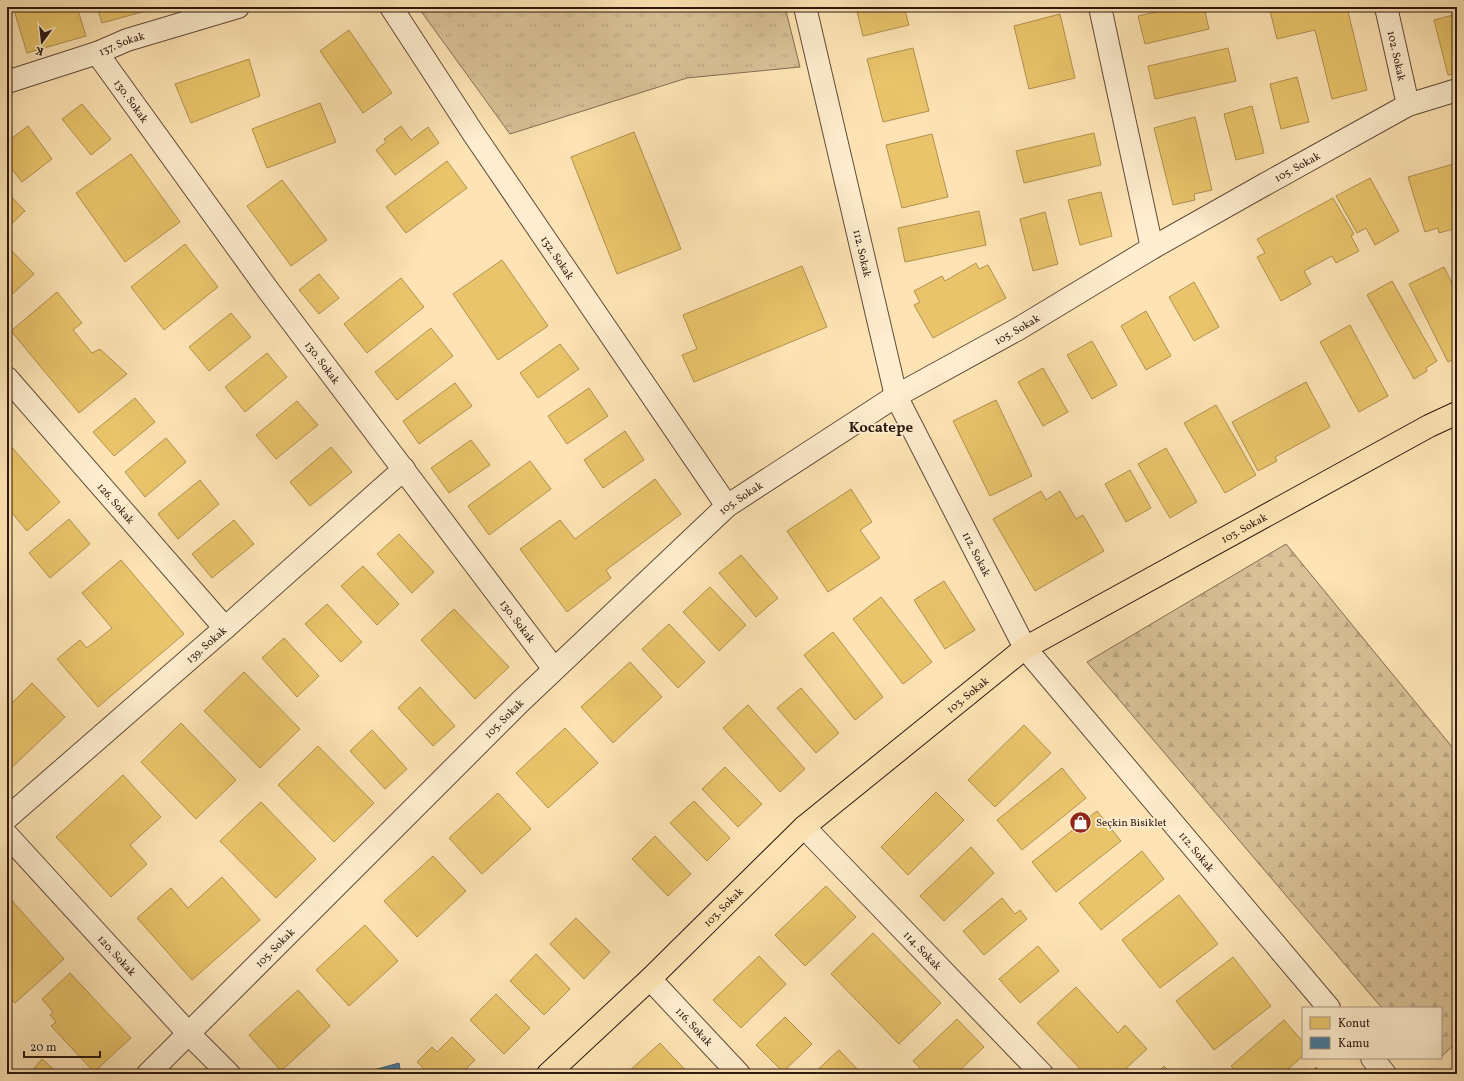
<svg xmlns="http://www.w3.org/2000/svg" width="1464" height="1081" viewBox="0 0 1464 1081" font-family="Vollkorn,serif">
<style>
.forest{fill:url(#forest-firs);stroke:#846c54}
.park{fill:url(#park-tufts);stroke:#846c54}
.homes{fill:#e9c46a;stroke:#b1904f}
.public{fill:#457b9d;stroke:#3e5d72}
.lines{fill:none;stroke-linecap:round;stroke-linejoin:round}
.minor-casing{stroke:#614b38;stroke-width:24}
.major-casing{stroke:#2d180f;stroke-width:24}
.minor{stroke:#feedce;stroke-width:22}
.major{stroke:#fee4b4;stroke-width:22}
.labels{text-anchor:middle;stroke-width:4;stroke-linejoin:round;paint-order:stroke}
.street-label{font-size:11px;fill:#2d180f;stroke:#feedce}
.poi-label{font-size:11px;fill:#2d180f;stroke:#feedce;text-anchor:start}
.district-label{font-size:15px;font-weight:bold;fill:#2d180f;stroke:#feedce}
</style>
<defs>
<pattern id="forest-firs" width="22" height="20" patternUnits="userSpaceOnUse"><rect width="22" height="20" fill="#dac198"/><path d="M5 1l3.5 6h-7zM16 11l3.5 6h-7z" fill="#bba582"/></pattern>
<pattern id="park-tufts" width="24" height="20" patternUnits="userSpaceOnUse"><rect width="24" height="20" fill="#dac198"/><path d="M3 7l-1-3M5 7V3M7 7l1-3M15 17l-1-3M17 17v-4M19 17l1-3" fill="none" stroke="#bba582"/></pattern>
</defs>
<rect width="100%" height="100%" fill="#fee4b4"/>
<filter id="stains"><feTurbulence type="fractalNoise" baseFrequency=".005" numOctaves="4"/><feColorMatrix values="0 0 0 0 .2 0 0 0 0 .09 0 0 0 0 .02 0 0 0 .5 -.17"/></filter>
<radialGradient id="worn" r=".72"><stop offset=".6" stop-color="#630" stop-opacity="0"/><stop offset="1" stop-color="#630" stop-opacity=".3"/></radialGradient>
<path class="forest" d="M1286,544L1457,753V1042L1441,1057V1008H1382L1087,662Z"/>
<path class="park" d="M418,7H785L800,67L687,78L510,134Z"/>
<g class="homes">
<path d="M13,7H77L86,36L27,53Z"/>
<path d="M97,7H160L102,23Z"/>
<path d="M856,7H904L909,25L863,36Z"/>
<path d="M1178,7H1204L1209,29L1145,44L1138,16Z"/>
<path d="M1269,7H1347L1367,90L1332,99L1315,30L1277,39Z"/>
<path d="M1060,14L1075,78L1029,89L1014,26Z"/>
<path d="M1457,14V73L1448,75L1434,20Z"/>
<path d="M349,30L392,93L363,113L320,51Z"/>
<path d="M913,48L929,111L883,122L867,59Z"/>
<path d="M1228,48L1236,81L1155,99L1148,66Z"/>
<path d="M249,59L260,96L191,123L175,84Z"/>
<path d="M1297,77L1309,122L1281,129L1270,84Z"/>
<path d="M320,103L336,142L267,168L252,129Z"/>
<path d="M82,104L111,139L91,155L62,119Z"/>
<path d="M1252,106L1264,153L1236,160L1224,114Z"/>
<path d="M1195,117L1212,190L1194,194L1195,200L1173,205L1154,128Z"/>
<path d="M28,126L52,159L22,182L7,163V142Z"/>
<path d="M401,126L411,140L428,127L439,143L395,175L376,150L386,142L384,139Z"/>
<path d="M634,132L681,249L617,274L571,157Z"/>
<path d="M1094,133L1101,165L1024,183L1016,151Z"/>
<path d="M932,134L948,197L902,208L886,145Z"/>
<path d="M131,154L180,222L125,262L76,193Z"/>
<path d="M447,161L467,188L406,233L386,207Z"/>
<path d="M1457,163V228L1439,233L1438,228L1425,232L1408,177Z"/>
<path d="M1370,178L1399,231L1375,245L1366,228L1357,233L1336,196Z"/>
<path d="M282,180L327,240L291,266L247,206Z"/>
<path d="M7,192L25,211L7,228Z"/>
<path d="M1101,192L1112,236L1080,245L1068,200Z"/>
<path d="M1333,198L1354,234L1351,236L1359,251L1336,263L1332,256L1304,271L1311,284L1281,301L1257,257L1265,253L1257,239Z"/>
<path d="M979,211L986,245L905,262L898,228Z"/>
<path d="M1045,212L1058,264L1033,271L1020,219Z"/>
<path d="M185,244L218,287L164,330L131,287Z"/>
<path d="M7,246L34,274L7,299Z"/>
<path d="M502,260L548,326L498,360L453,294Z"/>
<path d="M976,263L979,269L988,265L1006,298L933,338L914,305L920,302L914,291L942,276L945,281Z"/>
<path d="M802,266L827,327L694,382L682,355L697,349L683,315Z"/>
<path d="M1444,267L1457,293V357L1448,362L1409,284Z"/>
<path d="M319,274L339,298L319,314L299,290Z"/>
<path d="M401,278L424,307L367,353L344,324Z"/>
<path d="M1392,281L1437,361L1426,368L1427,371L1414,379L1367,295Z"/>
<path d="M1194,282L1219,327L1194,341L1169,297Z"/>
<path d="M57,292L82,323L73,330L92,353L100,349L127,374L79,413L11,331Z"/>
<path d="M1146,311L1171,356L1146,370L1121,326Z"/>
<path d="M231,313L251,337L209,371L189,347Z"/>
<path d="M1350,325L1388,396L1359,412L1320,342Z"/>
<path d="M431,328L453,356L397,400L375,372Z"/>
<path d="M1092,341L1117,385L1092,399L1067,355Z"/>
<path d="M560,344L579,369L538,398L520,373Z"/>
<path d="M267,353L287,377L245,412L225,387Z"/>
<path d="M1043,368L1068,412L1043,426L1018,382Z"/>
<path d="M1306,382L1330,427L1275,457L1277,461L1258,471L1232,422Z"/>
<path d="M455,383L472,406L419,444L403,421Z"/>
<path d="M589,388L608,416L567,444L548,416Z"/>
<path d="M135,398L155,422L114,456L93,432Z"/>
<path d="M996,400L1032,476L990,496L953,421Z"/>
<path d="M297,401L318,425L276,459L256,435Z"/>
<path d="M1216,405L1256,475L1225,493L1184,423Z"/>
<path d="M625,431L644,460L603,488L584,460Z"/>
<path d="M166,438L186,462L145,497L125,472Z"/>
<path d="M471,440L490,465L449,493L431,468Z"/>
<path d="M8,443L60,502L27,531L7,507V444Z"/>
<path d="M331,447L352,472L310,506L290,482Z"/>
<path d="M1166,448L1197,502L1170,518L1138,464Z"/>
<path d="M530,461L551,489L489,535L468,506Z"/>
<path d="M1130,470L1151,508L1126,522L1105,484Z"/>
<path d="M655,479L681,514L606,570L611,578L567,612L520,549L560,520L575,539Z"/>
<path d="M200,480L219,504L178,539L158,514Z"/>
<path d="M851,489L872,522L860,530L880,558L828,592L787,531Z"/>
<path d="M1041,491L1046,500L1060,491L1076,519L1083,515L1104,551L1035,591L993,519Z"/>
<path d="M69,519L90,544L50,578L29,553Z"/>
<path d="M234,520L254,544L212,578L192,554Z"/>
<path d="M399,534L434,572L412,593L377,554Z"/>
<path d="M741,555L778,598L756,617L719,573Z"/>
<path d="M121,560L184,634L98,707L57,659L80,640L87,648L112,628L82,593Z"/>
<path d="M363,566L399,604L377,625L341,586Z"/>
<path d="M944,581L975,630L945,649L914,600Z"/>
<path d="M710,587L746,625L719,651L683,612Z"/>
<path d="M881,597L932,662L903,684L853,619Z"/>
<path d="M327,604L362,642L341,662L305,624Z"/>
<path d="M454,609L509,667L475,699L421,640Z"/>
<path d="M669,624L705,662L678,688L642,649Z"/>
<path d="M833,632L883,697L855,720L804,655Z"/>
<path d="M284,638L319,676L297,697L262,658Z"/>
<path d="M630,662L662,697L613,743L581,707Z"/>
<path d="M244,672L300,729L260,768L204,711Z"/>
<path d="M32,683L65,717L7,772V695L13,702Z"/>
<path d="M420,687L455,726L433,746L398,708Z"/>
<path d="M801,688L839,733L816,753L777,708Z"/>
<path d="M748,705L805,769L780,792L723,728Z"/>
<path d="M181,723L236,780L196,819L141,762Z"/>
<path d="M1024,725L1051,753L995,807L968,780Z"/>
<path d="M565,728L598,763L548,808L516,773Z"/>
<path d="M372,730L407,769L385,789L350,751Z"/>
<path d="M318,746L374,803L334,842L278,785Z"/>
<path d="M725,767L762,804L738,827L702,789Z"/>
<path d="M1062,768L1086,798L1022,850L997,820Z"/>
<path d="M123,775L161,817L130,845L147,864L111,897L56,837Z"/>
<path d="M936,792L964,820L908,875L881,847Z"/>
<path d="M498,793L531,829L482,874L449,838Z"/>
<path d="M694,801L730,838L707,861L670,823Z"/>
<path d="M261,802L316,859L276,898L220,841Z"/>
<path d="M1097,811L1121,841L1056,892L1032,862Z"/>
<path d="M655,836L691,874L668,896L632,859Z"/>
<path d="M971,847L994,873L944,921L920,896Z"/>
<path d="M1142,851L1164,879L1101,930L1079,903Z"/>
<path d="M433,856L466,891L417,937L384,901Z"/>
<path d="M222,877L260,920L192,980L137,918L171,888L188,908Z"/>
<path d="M826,886L856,917L805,966L775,935Z"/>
<path d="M7,895L64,959L15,1003L7,995Z"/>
<path d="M1179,895L1218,944L1160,988L1122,940Z"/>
<path d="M1002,898L1015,914L1020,910L1027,919L984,955L963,931Z"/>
<path d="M576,918L610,952L584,979L550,944Z"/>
<path d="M365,925L398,961L349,1006L316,970Z"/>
<path d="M873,933L941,1003L899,1044L831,974Z"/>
<path d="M1038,946L1059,971L1020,1003L999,979Z"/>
<path d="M536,954L570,989L544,1015L510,981Z"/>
<path d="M759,956L786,984L741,1028L713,1000Z"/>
<path d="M1233,957L1271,1006L1214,1050L1176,1001Z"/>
<path d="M70,973L131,1038L94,1072L51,1026L56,1022L50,1015L53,1012L42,999Z"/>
<path d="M1076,987L1118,1033L1125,1025L1147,1049L1120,1074H1085L1037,1023Z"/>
<path d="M298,990L330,1026L281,1071L249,1035Z"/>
<path d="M496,994L530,1028L504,1054L470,1020Z"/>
<path d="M785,1017L812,1044L783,1072L756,1045Z"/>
<path d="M957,1019L984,1047L956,1074H926L913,1061Z"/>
<path d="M1284,1020L1303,1042V1056L1282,1074H1238L1231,1066Z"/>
<path d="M452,1037L475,1060L464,1071L467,1074H429L417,1062L432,1047L437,1052Z"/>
<path d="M660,1043L689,1074H626Z"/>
<path d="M839,1050L862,1074H813Z"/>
<path d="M42,1059L59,1074H29Z"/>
<path d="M1164,1066L1172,1074H1156Z"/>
<path d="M1316,1067L1323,1074H1310Z"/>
</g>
<path class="public" d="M399,1063L401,1074H359Z"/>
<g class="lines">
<defs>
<g id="minor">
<path id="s1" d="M391,7L473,133L727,506"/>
<path id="s2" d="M805,7L896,396L1025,648L1329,1008"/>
<path d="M1100,7L1152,248"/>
<path id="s3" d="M1386,7L1408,105"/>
<path id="s4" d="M97,53L268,290L554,669"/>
<path id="s5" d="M7,82L97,53L127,40L238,7"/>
<path id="s6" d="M7,378L225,628"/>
<path id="s7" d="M7,818L225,628L404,469"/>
<path id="s8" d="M804,827L1042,1074"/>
<path id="s9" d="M7,835L189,1034L229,1074"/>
<path id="s10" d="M650,979L739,1074"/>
<path d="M1372,1058L1385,1074"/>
<path id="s11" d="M148,1074L520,702L727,506L896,396L1018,329L1152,248L1262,186L1408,105L1457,90"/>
</g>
<g id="major">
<path id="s12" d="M548,1074L650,979L804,827L1025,648L1429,426L1457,413"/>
</g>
</defs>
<use href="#minor" class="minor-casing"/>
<use href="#major" class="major-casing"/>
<use href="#minor" class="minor"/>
<use href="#major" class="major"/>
</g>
<defs>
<symbol id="shop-disc" viewBox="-11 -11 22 22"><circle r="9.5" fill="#8f2418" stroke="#feedce"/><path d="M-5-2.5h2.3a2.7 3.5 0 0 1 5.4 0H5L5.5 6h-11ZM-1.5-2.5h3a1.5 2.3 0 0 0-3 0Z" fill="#fff"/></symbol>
</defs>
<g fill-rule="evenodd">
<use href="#shop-disc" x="1068" y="810" width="25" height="25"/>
</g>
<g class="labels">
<g class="street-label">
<text dy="4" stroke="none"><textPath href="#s5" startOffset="121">137. Sokak</textPath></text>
<text dy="4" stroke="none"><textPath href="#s3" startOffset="50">102. Sokak</textPath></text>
<text dy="4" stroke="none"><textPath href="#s4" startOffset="59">130. Sokak</textPath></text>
<text dy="4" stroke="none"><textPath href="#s11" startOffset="1475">105. Sokak</textPath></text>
<text dy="4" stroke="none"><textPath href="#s2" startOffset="253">112. Sokak</textPath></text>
<text dy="4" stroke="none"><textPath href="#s1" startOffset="301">132. Sokak</textPath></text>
<text dy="4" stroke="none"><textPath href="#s11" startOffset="1151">105. Sokak</textPath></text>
<text dy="4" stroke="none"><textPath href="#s4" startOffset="383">130. Sokak</textPath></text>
<text dy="4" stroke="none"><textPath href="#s11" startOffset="827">105. Sokak</textPath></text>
<text dy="4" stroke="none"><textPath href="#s6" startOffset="166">126. Sokak</textPath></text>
<text dy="4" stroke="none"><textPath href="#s12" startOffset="890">103. Sokak</textPath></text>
<text dy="4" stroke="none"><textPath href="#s2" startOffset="577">112. Sokak</textPath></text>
<text dy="4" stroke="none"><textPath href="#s4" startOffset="707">130. Sokak</textPath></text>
<text dy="4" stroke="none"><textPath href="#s7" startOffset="264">139. Sokak</textPath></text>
<text dy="4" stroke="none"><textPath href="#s12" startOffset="566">103. Sokak</textPath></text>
<text dy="4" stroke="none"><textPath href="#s11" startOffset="503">105. Sokak</textPath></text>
<text dy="4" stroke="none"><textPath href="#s2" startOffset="949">112. Sokak</textPath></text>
<text dy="4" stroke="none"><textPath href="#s12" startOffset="242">103. Sokak</textPath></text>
<text dy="4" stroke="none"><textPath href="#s11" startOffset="179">105. Sokak</textPath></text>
<text dy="4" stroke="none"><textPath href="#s8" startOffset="171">114. Sokak</textPath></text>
<text dy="4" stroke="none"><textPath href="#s9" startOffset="163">120. Sokak</textPath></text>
<text dy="4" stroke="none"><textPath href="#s10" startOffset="65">116. Sokak</textPath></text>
</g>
<g class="poi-label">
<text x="1096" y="826">Seçkin Bisiklet</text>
</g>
<g class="district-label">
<text x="881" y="432">Kocatepe</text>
</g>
</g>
<rect width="1464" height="1081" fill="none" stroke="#fee4b4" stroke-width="24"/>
<rect x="8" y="8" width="1448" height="1065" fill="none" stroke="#2d180f" stroke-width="2"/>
<rect x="12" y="12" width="1440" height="1057" fill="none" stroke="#2d180f"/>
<rect x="1302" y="1007" width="140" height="52" fill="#feedce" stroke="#aa9882"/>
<rect x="1310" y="1017" width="20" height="12" fill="#e9c46a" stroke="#aa9882"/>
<text x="1338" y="1027" font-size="12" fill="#2d180f">Konut</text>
<rect x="1310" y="1037" width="20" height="12" fill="#457b9d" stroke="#aa9882"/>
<text x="1338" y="1047" font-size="12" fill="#2d180f">Kamu</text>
<g transform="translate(42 42) rotate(195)" stroke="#feedce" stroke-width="3" paint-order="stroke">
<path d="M0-3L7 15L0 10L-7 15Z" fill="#2d180f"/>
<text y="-6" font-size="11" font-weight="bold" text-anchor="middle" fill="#2d180f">K</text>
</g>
<path d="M24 1051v6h76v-6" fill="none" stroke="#2d180f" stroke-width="2"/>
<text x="30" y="1051" font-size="12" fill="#2d180f" stroke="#feedce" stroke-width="3" paint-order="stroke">20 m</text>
<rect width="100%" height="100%" filter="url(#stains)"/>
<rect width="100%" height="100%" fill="url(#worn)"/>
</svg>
